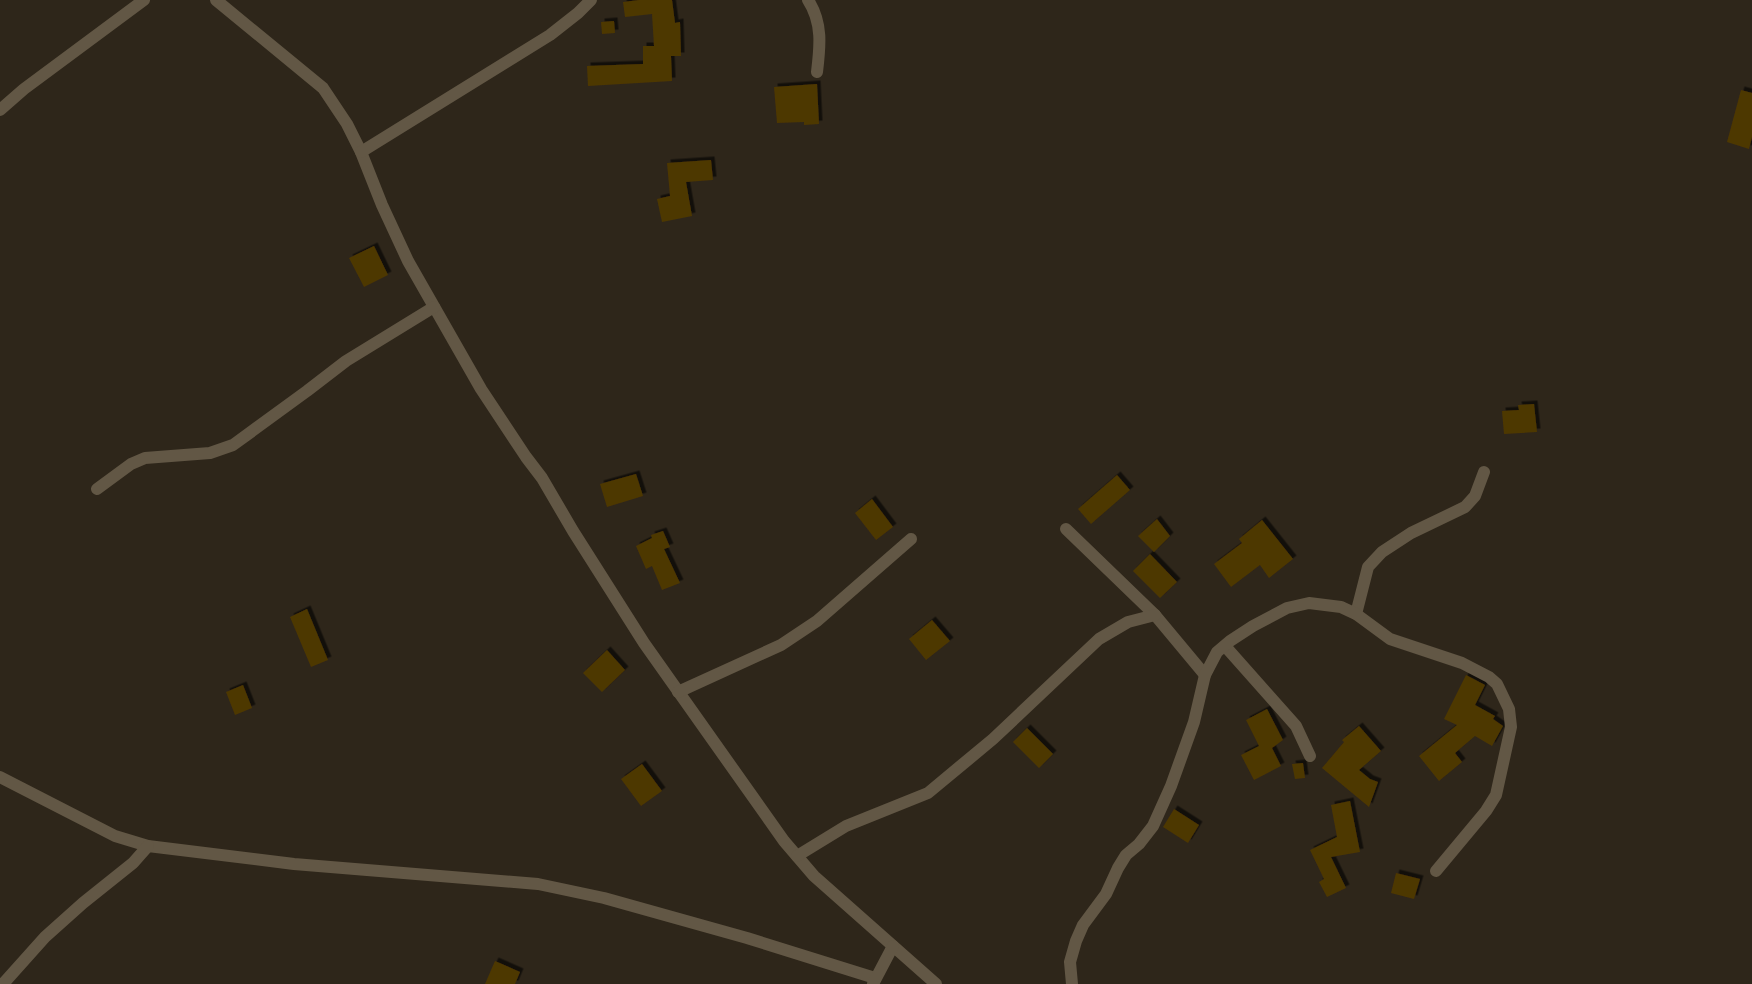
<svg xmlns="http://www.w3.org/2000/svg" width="1752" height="984" viewBox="0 0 1752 984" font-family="'Times New Roman',serif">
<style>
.building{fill:#4e3706;filter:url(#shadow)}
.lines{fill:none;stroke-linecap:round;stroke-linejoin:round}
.minor{stroke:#625745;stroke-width:12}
</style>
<defs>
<filter id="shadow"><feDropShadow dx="3.5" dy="-3.5" stdDeviation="0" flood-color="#0009"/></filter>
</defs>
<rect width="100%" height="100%" fill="#2e261a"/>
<g class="building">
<path d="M639,0H672L675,23L680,22L681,56H671L672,81L588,86L587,66L643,64V46H654L652,14L625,17L623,2Z"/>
<path d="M614,21L615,33L602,34L601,22Z"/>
<path d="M817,84L819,124L804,125V122L777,123L774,87Z"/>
<path d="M1741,90L1752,93V137L1749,149L1727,142Z"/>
<path d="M711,160L713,180L686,182L692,216L662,222L657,199L670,196L667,163Z"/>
<path d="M374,246L388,275L364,287L349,258Z"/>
<path d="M1534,404L1537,432L1504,434L1502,411L1519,410L1518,405Z"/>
<path d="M636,474L643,496L607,507L600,484Z"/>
<path d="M1117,475L1130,490L1091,524L1078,509Z"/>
<path d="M872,499L893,527L876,540L855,513Z"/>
<path d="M1157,519L1170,536L1154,552L1138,536Z"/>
<path d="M1262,520L1293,559L1269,578L1260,565L1231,587L1214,564L1242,543L1239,539Z"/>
<path d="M663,531L670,547L664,549L680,583L662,590L652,566L646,569L636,546L652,538L651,535Z"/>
<path d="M1150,554L1177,582L1160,598L1133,571Z"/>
<path d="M307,609L328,660L311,667L290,617Z"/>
<path d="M932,620L950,641L926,660L909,639Z"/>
<path d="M607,650L625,670L602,692L583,673Z"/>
<path d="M1466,675L1485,685L1475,705L1495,716L1493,719L1503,726L1492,746L1475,736L1455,753L1462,762L1439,781L1419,756L1457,725L1444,719Z"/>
<path d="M243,685L252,708L235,715L226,692Z"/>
<path d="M1267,709L1283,740L1272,748L1281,766L1254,780L1241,755L1259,746L1246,720Z"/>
<path d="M1359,726L1381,751L1359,770L1370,779L1378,782L1369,807L1322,768L1344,742L1342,740Z"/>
<path d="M1027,728L1053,754L1039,768L1013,742Z"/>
<path d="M1303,763L1305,778L1295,779L1292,764Z"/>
<path d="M642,764L662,791L641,806L621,779Z"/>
<path d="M1350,801L1360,852L1331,857L1346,888L1327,897L1319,882L1324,879L1310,850L1337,837L1331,805Z"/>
<path d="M1174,809L1199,825L1188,843L1163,827Z"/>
<path d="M1396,873L1420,879L1414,899L1391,893Z"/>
<path d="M495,961L520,972L515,984H485Z"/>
</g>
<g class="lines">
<g class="minor">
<path d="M216,0L323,88L347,124L361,152L382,205L408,261L481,389L526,457L542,478L573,531L644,643L784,841L814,876L936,984"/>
<path d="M808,0C823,23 820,47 817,72"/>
<path d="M0,110L24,89L144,0"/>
<path d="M361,152L550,35L578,13L591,0"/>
<path d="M97,489L131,464L145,458L210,453L233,445L307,391L346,361L434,307"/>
<path d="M1066,529L1155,615L1205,675"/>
<path d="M1356,614L1368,567L1382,552L1411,533L1465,507L1475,496L1484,472"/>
<path d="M1225,646L1296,726L1310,756"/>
<path d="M678,692L781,645L817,621L911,539"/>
<path d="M0,777L115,836L148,846L294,864L538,884L604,898L747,938L875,978"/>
<path d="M797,856L846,826L928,793L993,739L1099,639L1128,622L1155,615"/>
<path d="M3,984L45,937L83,903L133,863L148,846"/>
<path d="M873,984L893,946"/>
<path d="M1072,984L1070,962L1076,941L1083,925L1106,894L1118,868L1126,855L1139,844L1153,826L1171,786L1194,722L1205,675L1217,652L1230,641L1253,626L1287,608L1309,603L1341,607L1356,614L1390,639L1462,663L1489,677L1497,684L1509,709L1511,727L1496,795L1486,811L1436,871"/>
</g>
</g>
</svg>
